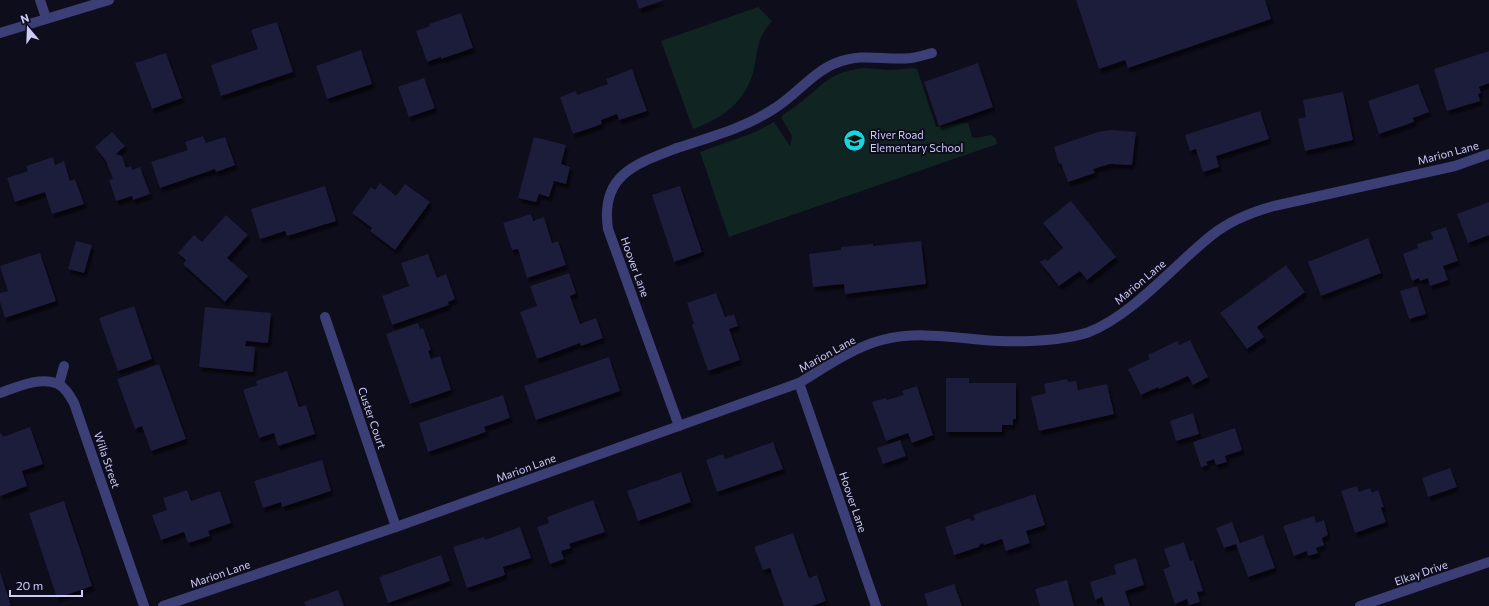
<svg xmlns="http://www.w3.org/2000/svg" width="1489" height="606" viewBox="0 0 1489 606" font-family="Commissioner,sans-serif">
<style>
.green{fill:#102422}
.building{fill:#1f1b3a;filter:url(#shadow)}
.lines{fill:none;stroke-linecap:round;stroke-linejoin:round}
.service{stroke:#3c3e76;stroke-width:10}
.minor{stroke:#3c3e76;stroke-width:10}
.labels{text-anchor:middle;stroke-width:4;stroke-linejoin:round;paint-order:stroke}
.poi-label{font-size:11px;fill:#cdcbfa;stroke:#0e0d1b;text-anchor:start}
.street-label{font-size:11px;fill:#cdcbfa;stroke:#0e0d1b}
</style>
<defs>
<filter id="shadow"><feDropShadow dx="2.5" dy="4.5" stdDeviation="1" flood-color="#0009"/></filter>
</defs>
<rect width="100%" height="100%" fill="#0e0d1b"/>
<g class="green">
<path d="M758,7L772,21C757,38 758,48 754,69C746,102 723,118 693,129L661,41Z"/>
<path d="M864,68L890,70L914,68L917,69L936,127L959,123H968L972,137L975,138L991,135L996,139L997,144L729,237L700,152L755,132L774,122L790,146L792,136L782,119V116C787,111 794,108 800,103C825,83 830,72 864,68Z"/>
</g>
<g class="building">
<path d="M636,0H664L639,9Z"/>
<path d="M1076,0H1265L1271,19L1128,68L1125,60L1099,69Z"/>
<path d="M461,13L473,48L441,59V57L427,62L416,31L430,26L429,24Z"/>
<path d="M277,22L293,72L221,96L211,65L258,49L251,30Z"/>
<path d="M361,50L372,84L327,99L316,66Z"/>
<path d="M1489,51V83L1479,87L1481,93L1478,94L1480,101L1447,111L1434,69Z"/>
<path d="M166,53L182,98L152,109L135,63Z"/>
<path d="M978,63L993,107L939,126L924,82Z"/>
<path d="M632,69L647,111L619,120L617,114L601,120L602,124L573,134L560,97L576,91L577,95L608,84L606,79Z"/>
<path d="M424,78L435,108L409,117L398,87Z"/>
<path d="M1418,84L1429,112L1413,118L1414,122L1379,134L1368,101Z"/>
<path d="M1343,92L1353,140L1305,151L1298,119L1306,117L1303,100Z"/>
<path d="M1260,111L1269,139L1216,156L1219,167L1203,172L1196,149L1190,151L1185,135Z"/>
<path d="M1111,130L1136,132L1132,165L1110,164L1093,169L1095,173L1068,182L1061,163L1059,164L1054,147L1098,132Z"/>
<path d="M112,132L125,146L116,154L122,156L126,168L131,166L132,170L140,167L150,194L133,200L132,196L116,201L109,180L113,179L106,161L95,147Z"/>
<path d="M203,136L206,143L225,137L235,165L216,172L215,169L160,188L151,162L188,150L185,142Z"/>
<path d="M534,137L566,145L561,164L570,167L566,184L554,181L549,197L539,194L536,202L518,198Z"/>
<path d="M53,157L55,165L64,161L70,181L75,179L84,204L52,214L45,192L15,202L7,178L28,171L26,166Z"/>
<path d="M380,183L396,196L405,184L430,202L395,250L370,231L372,228L352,213L371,187L375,190Z"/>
<path d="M325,186L336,221L287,236L285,231L260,239L251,209Z"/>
<path d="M680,186L702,252L674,262L652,195Z"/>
<path d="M1071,201L1116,257L1087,280L1080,271L1059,286L1040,262L1045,259L1047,261L1063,248L1043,223Z"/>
<path d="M1489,202V235L1468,243L1457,214Z"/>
<path d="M531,214L533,221L544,217L552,243L558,241L566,265L527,278L518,249L512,250L503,223Z"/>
<path d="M226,215L248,235L227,258L248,276L225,302L183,264L186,260L178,253L194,235L202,242Z"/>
<path d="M1446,227L1458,261L1443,266L1448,280L1430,286L1428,278L1420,281L1419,278L1412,281L1403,254L1418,248L1417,244L1433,239L1431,232Z"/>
<path d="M1368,238L1381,273L1321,296L1308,262Z"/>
<path d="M76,241L92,245L84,273L68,269Z"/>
<path d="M921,241L926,284L845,294L844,284L813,287L809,254L841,250V247L873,244V246Z"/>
<path d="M40,253L56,301L5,318L0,302V293L8,291L0,266Z"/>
<path d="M428,254L437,278L446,274L455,299L448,302L449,305L392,325L382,296L409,286L401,263Z"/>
<path d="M1286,265L1305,292L1257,327L1264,337L1247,349L1220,313Z"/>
<path d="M569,273L576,293L570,296L580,324L596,318L603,338L581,346L580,343L537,359L520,312L537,306L530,286Z"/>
<path d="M1417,286L1426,314L1409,319L1400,291Z"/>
<path d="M716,293L725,317L734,314L738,326L729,329L740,360L708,371L692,325L694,324L687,303Z"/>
<path d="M134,306L152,359L118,371L99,318Z"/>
<path d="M205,307L271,313L268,343L246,341L245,346L255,347L253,372L199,367Z"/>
<path d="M418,323L420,329L423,328L431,350L428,351L431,359L440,356L451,390L410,404L386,334Z"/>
<path d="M1190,340L1208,377L1193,385L1188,376L1159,389L1158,387L1141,395L1128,369L1150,359L1148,355L1177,341L1179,345Z"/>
<path d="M609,357L620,391L536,420L524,386Z"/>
<path d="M159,364L186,439L151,451L142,426L135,429L117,379Z"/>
<path d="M287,371L299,407L306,405L315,434L278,446L274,433L259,438L243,390L257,385L256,381Z"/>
<path d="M946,378H969V383H1016V419H1013V425H1002V432H946Z"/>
<path d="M1067,379L1068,382L1076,381L1078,390L1107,384L1114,414L1039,431L1031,397L1046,393L1044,384Z"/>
<path d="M917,386L933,435L912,443L908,433L886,441L872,402L886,398L887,400L904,395L902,391Z"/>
<path d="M503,395L510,418L484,427L486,432L428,452L419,423Z"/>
<path d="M1193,413L1199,434L1176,441L1170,421Z"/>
<path d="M30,427L43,464L22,471L27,486L0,496V434L1,433L3,437Z"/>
<path d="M1235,428L1242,450L1225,456L1227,462L1216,465L1214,459L1206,462L1208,465L1201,467L1193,442Z"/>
<path d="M900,440L906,456L883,464L877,448Z"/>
<path d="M773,442L783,469L717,492L706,460L723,454L725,459Z"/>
<path d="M322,460L331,491L282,507L281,502L263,508L254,481Z"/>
<path d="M1450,468L1457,487L1428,497L1422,478Z"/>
<path d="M681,472L691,502L638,521L627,491Z"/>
<path d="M1357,486L1359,492L1370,488L1372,493L1378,490L1384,507L1381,508L1386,522L1355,533L1341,491Z"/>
<path d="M187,490L191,501L220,491L231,523L208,531L210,536L188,543L184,532L161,540L152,515L167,510L163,498Z"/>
<path d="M1035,494L1045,525L1026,531L1030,543L1006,551L1002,539L984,545L983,543L979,545V547L954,555L945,527L970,518L971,521L975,520L973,515Z"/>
<path d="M593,500L605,532L569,544L571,548L561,551L564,559L550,564L537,527L549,523L547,517Z"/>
<path d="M64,501L92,586L57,598L29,513Z"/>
<path d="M1314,516L1316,523L1324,520L1328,535L1322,538L1324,545L1316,548L1318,553L1308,556L1307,551L1294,556L1283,526Z"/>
<path d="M1232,522L1240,543L1263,535L1275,568L1248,577L1236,544L1224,548L1216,528Z"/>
<path d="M520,527L531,558L503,567L505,575L467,588L453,547L484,537L485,540Z"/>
<path d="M793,533L809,578L817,575L826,601L812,606H784L770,568L763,570L754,547Z"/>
<path d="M1184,542L1190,561L1193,560L1203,591L1197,592L1200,602L1189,605L1187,599L1175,604L1163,569L1170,567L1164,549Z"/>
<path d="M441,555L450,581L388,603L379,577Z"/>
<path d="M1136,558L1144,585L1125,591L1130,606H1105L1102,597L1095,600L1090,582L1116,574L1114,565Z"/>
<path d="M0,572L11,605L8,606H0Z"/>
<path d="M1067,580L1074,606H1040L1035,589Z"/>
<path d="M954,584L962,606H928L924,594Z"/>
<path d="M338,590L344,606H306L304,602Z"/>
</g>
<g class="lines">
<path class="service" d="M677,148C710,137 745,128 775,108C796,95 813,72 836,63C864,52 884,61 911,58C918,57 925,55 932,53"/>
<g class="minor">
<path d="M40,0L46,18"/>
<path d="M0,33L109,0"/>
<path d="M677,148C635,164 600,175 608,229L679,426"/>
<path d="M325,317L396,527"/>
<path d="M799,383L876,606"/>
<path d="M59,384L64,366"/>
<path d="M0,393C17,387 40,376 58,384C66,388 70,396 74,403L144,606"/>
<path d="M163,606L396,527L799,383C824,368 854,347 882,340C920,330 961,339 999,341C1019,342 1037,341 1057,339C1067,337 1079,336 1089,332C1134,314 1174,265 1212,235C1230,221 1252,212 1274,206L1455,166L1489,154"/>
<path d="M1360,606L1489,562"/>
</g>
</g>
<defs>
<symbol id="school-disc" viewBox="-11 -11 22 22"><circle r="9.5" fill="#14d8de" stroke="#0e0d1b"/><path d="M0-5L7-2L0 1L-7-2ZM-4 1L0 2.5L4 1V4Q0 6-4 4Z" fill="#111"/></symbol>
</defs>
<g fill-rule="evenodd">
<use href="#school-disc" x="842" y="128" width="25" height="25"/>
</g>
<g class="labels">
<g class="poi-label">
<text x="870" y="139">River Road<tspan x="870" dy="13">Elementary School</tspan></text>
</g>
<g class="street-label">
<text transform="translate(1448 153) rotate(-15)" y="4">Marion Lane</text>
<text transform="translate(635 267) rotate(70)" y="4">Hoover Lane</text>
<text transform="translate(1140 282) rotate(-40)" y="4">Marion Lane</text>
<text transform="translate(827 354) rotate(-29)" y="4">Marion Lane</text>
<text transform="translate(372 418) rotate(71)" y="4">Custer Court</text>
<text transform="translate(107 460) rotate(71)" y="4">Willa Street</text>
<text transform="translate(526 468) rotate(-20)" y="4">Marion Lane</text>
<text transform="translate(853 502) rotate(71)" y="4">Hoover Lane</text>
<text transform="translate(1421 573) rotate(-19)" y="4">Elkay Drive</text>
<text transform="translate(220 574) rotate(-19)" y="4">Marion Lane</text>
</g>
</g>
<g transform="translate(28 28) rotate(341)" stroke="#0e0d1b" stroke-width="3" paint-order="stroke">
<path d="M0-3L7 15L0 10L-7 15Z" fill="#cdcbfa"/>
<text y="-6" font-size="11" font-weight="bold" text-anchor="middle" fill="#cdcbfa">N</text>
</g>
<path d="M10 590v6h72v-6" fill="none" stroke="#cdcbfa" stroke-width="2"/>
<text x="16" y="590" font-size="12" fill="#cdcbfa" stroke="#0e0d1b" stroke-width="3" paint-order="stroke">20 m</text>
</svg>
